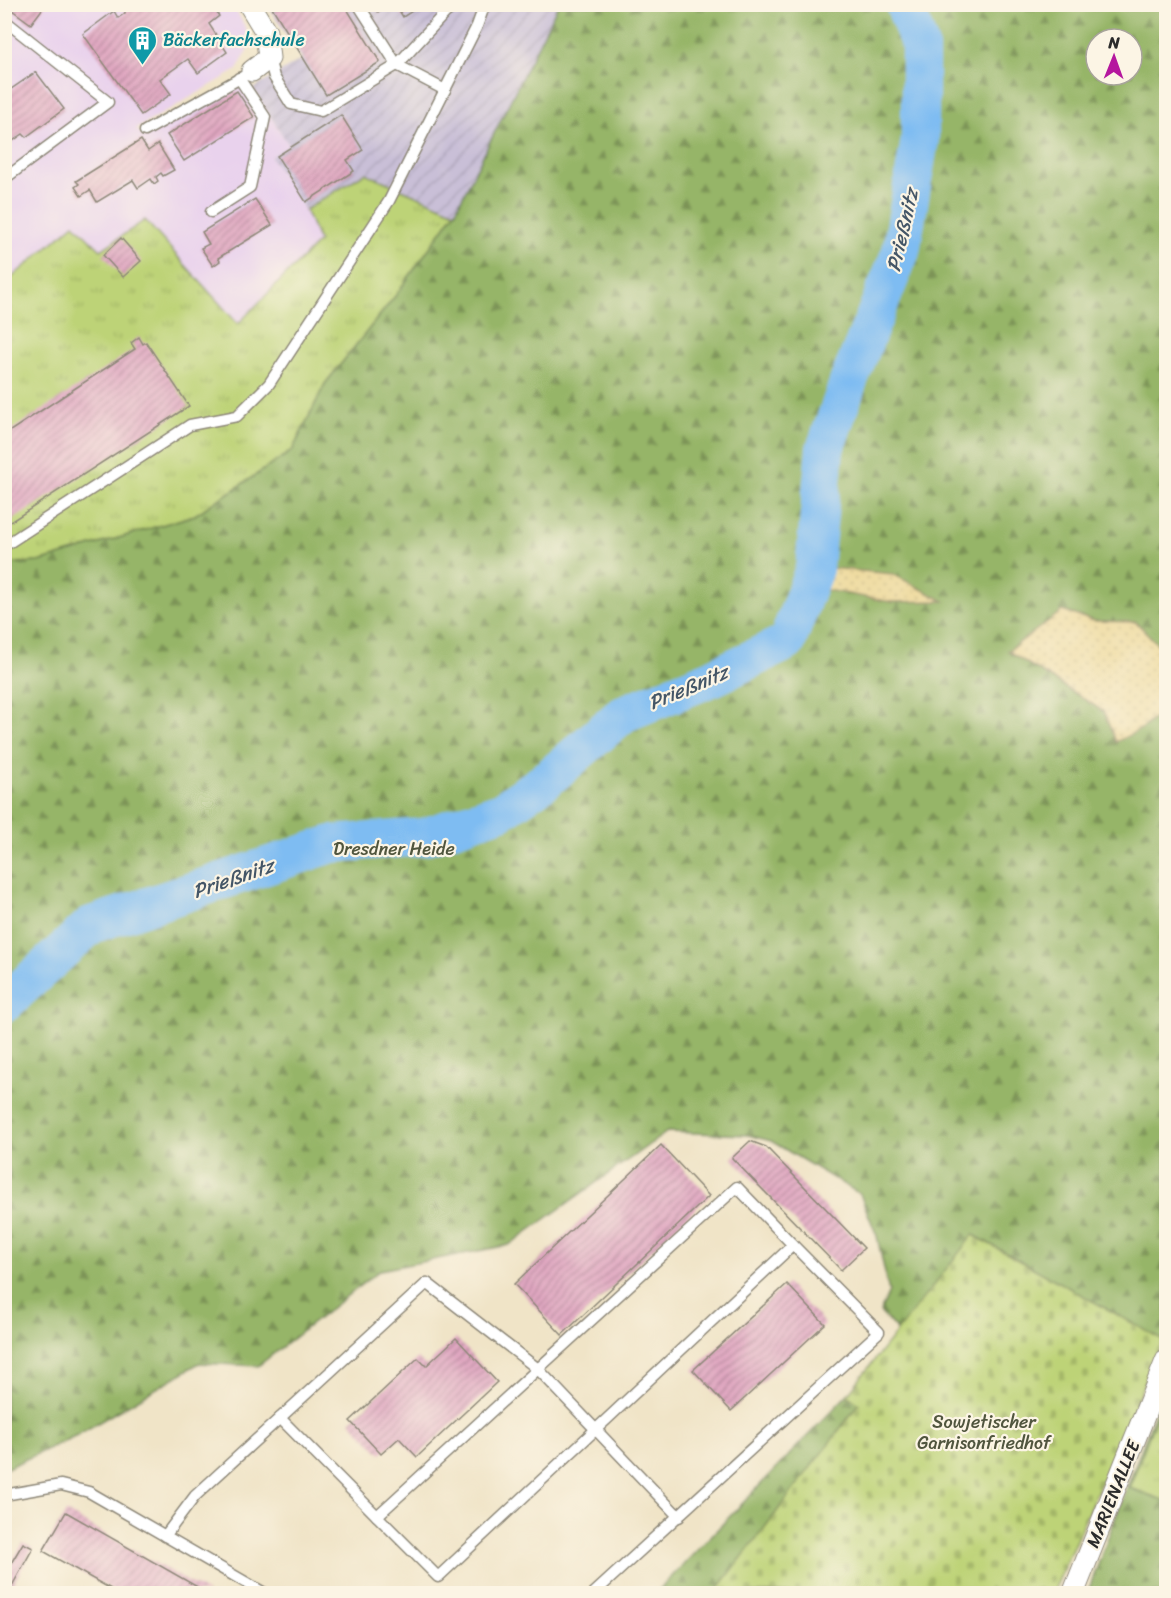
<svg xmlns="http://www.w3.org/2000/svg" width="1171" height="1598" viewBox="0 0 1171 1598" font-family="Sriracha,sans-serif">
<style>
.built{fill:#e9d2ed}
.industrial{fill:url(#industrial-furrows)}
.grass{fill:url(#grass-tufts);stroke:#747f51;stroke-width:1.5}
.forest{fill:url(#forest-firs);stroke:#60704a;stroke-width:1.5;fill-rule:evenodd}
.sand{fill:url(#sand-dots);stroke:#8c8264;stroke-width:1.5}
.cemetery{fill:url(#cemetery-stones);stroke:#747f51;stroke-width:1.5}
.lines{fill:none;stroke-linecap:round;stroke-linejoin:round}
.river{stroke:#7ebcf2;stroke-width:38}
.building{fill:url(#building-hatch)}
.lane-casing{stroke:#8e8879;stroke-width:13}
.street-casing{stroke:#8e8879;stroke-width:23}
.lane{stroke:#fff;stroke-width:10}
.street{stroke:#fff;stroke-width:21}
.labels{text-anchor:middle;stroke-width:4.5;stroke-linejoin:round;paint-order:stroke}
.culture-label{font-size:18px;fill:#0d838f;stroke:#fcf5e5;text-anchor:start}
.park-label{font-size:18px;fill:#50553e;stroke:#fcf5e5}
.street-label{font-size:18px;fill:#2b2b2b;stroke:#fcf5e5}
.water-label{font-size:20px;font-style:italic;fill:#445667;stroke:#fcf5e5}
</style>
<defs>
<pattern id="industrial-furrows" width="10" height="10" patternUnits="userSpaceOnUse" patternTransform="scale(1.5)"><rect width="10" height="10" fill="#c9bfd7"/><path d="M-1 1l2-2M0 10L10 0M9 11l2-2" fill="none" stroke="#ada4b9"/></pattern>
<pattern id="grass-tufts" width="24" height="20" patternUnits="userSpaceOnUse" patternTransform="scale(1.5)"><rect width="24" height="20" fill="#bdd377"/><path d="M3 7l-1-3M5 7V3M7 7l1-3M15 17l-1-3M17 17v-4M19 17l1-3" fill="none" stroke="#a3b567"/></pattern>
<pattern id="forest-firs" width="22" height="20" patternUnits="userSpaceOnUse" patternTransform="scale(1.5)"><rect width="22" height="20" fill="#96b568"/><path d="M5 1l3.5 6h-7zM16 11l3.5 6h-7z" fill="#7b9356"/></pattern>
<pattern id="sand-dots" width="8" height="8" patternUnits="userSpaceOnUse" patternTransform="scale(1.5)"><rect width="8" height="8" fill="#eeda9e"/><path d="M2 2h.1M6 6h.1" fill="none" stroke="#cb8" stroke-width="1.8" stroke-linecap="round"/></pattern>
<pattern id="cemetery-stones" width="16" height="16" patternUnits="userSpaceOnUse" patternTransform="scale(1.5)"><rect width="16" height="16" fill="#bdd377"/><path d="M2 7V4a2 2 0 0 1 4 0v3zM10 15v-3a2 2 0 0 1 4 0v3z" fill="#a3b567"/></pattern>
<pattern id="building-hatch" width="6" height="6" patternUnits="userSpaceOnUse" patternTransform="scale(1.5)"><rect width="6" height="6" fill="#e0a7c1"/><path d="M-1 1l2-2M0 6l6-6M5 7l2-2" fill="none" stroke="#b6889d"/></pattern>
</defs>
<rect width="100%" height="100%" fill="#fcf5e5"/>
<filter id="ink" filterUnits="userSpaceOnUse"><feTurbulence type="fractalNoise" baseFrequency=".0167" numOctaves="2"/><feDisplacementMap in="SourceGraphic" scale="12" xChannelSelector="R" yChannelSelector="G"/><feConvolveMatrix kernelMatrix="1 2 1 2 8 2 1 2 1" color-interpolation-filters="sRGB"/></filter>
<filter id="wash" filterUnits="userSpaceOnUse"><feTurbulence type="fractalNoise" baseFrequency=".008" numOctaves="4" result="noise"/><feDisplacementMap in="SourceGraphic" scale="24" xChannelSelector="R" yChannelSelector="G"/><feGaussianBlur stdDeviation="1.35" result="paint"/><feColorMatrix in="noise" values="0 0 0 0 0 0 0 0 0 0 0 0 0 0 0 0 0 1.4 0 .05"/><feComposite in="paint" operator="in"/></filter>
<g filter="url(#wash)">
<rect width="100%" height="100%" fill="#f0e4c7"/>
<path class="built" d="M5,5H233L253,41L237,70L136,129L144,136L246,79L289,145L271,157L305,210L320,241L238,324L145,220L101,250L5,284Z"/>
<path class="industrial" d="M267,5H558L455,212L365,173L305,210L271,157L289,145L253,89L302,59Z"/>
<g class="grass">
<path d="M365,173L455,212L396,295L325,384L292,451L195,515L39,562L5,564L4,284L74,224L101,250L145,220L238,324L319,241L305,210Z"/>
<path d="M1166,1391V1501L1129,1488Z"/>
</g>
<g class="forest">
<path d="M558,5H1166V653L1136,622L1094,621L1063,611L1008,651L1103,711L1143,728L1166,707V1342L974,1235L899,1332L880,1312L889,1292L877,1236L860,1194L771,1141L748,1135L667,1132L509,1245L380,1270L258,1366L199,1363L79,1434L5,1469L4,1176L10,1174L5,1158V564L39,562L195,515L292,451L325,384L396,295L455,212ZM1096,39H1132V75H1096Z"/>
<path d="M1166,1383V1391L1129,1488L1166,1501V1593L1087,1594Z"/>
<path d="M847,1395L859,1404L715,1593L655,1594Z"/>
</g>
<g class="sand">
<path d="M831,568L893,574L944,601L891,602L821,589Z"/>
<path d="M1062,611L1094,621L1136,622L1166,653V707L1143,728L1116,742L1103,711L1008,651Z"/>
</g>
<path class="cemetery" d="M973,1235L1163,1340L1053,1593H715L859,1404L847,1395Z"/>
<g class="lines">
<path class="river" d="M4,1004L91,925L332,844L424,837L501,811L545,781L623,714L712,678L787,642L814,569L825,449L849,380L901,251L920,139V46L904,4"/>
</g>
<g id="blocks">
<g class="building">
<path d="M4,4H46L31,24Z"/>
<path d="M270,4H344L380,62L326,95Z"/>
<path d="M373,4H390L378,12Z"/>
<path d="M395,4H423L403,17Z"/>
<path d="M125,5H211L219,16L209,24L227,52L198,73L188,59L160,79L171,94L141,115L83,34L114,11L118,18L125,13Z"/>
<path d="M36,72L64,109L26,137L23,134L4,147V94Z"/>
<path d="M237,91L254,117L184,161L167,135Z"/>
<path d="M341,115L363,150L347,160L354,171L306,202L277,156Z"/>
<path d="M141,140L148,151L158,144L174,170L163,176L161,173L156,177L158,181L154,184L151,179L138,188L133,180L97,202L90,190L81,196L75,187L79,184L76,181Z"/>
<path d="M255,199L272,225L218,258L220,261L213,266L201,248L209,244L202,232Z"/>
<path d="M121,238L141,261L123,277L103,255Z"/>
<path d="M139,337L143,344L146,342L189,406L4,526V435L135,349L131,343Z"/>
<path d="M750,1141L766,1147L864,1248L841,1270L732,1158Z"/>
<path d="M661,1145L709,1196L562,1335L514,1284Z"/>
<path d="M787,1284L825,1324L731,1411L693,1370Z"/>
<path d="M456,1338L497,1382L417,1457L399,1438L381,1454L350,1421L418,1358L426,1366Z"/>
<path d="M66,1512L208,1593H118L43,1551Z"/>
<path d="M23,1543L33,1548L8,1593H4V1575Z"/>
</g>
</g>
</g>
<g filter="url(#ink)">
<use href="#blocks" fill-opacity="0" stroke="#8e8879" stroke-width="1.5"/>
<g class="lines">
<defs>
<g id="lane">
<path d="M4,20L108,102L4,179"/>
<path d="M269,58L274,77L291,104L321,111L397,65L358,4"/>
<path d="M445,90L397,65L445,13L457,4"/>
<path d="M145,131L244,76"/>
<path d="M211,212L250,187L265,117L239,78"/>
<path d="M4,546L190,425L237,416L269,384L389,201L477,26L485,4"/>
<path d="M280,1418L377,1516L737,1187L793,1245"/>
<path d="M4,1495L61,1485L89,1492L266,1594"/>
<path d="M377,1516L438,1577L793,1245L879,1332L593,1594"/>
<path d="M165,1536L195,1496L427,1283L538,1369L679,1517"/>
</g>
<g id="street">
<path d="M249,4L266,32L269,58L252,71"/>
<path d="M1073,1594L1166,1361"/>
</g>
</defs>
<use href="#lane" class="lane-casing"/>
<use href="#street" class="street-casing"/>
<use href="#lane" class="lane"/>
<use href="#street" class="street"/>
</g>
</g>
<defs>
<symbol id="building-pin" viewBox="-11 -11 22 30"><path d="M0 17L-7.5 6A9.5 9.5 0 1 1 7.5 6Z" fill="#0f9aa8" stroke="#fcf5e5"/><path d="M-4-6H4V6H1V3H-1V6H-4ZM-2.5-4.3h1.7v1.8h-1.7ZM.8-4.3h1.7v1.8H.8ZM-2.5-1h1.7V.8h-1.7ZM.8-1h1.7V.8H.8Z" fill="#fff"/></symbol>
</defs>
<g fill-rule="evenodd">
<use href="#building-pin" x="126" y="24" width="33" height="45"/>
</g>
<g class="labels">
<g class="culture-label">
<text x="163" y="46">Bäckerfachschule</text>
</g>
<g class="park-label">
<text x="394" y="855">Dresdner Heide</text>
<text x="984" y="1428">Sowjetischer<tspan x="984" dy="21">Garnisonfriedhof</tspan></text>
</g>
<g class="street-label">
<text transform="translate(1113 1494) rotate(-68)" y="6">MARIENALLEE</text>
</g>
<g class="water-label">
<text transform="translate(902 230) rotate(-77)" y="7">Prießnitz</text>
<text transform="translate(688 687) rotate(-23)" y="7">Prießnitz</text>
<text transform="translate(233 878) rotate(-19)" y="7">Prießnitz</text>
</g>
</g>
<rect width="1171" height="1598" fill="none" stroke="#fcf5e5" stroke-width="24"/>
<g transform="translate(1114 57) rotate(1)"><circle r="28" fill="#fcf5e5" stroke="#a8a49b" stroke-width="1.5"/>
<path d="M0-4.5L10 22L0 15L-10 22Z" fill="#b5179e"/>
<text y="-9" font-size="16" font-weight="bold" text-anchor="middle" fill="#2b2b2b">N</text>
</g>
</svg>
